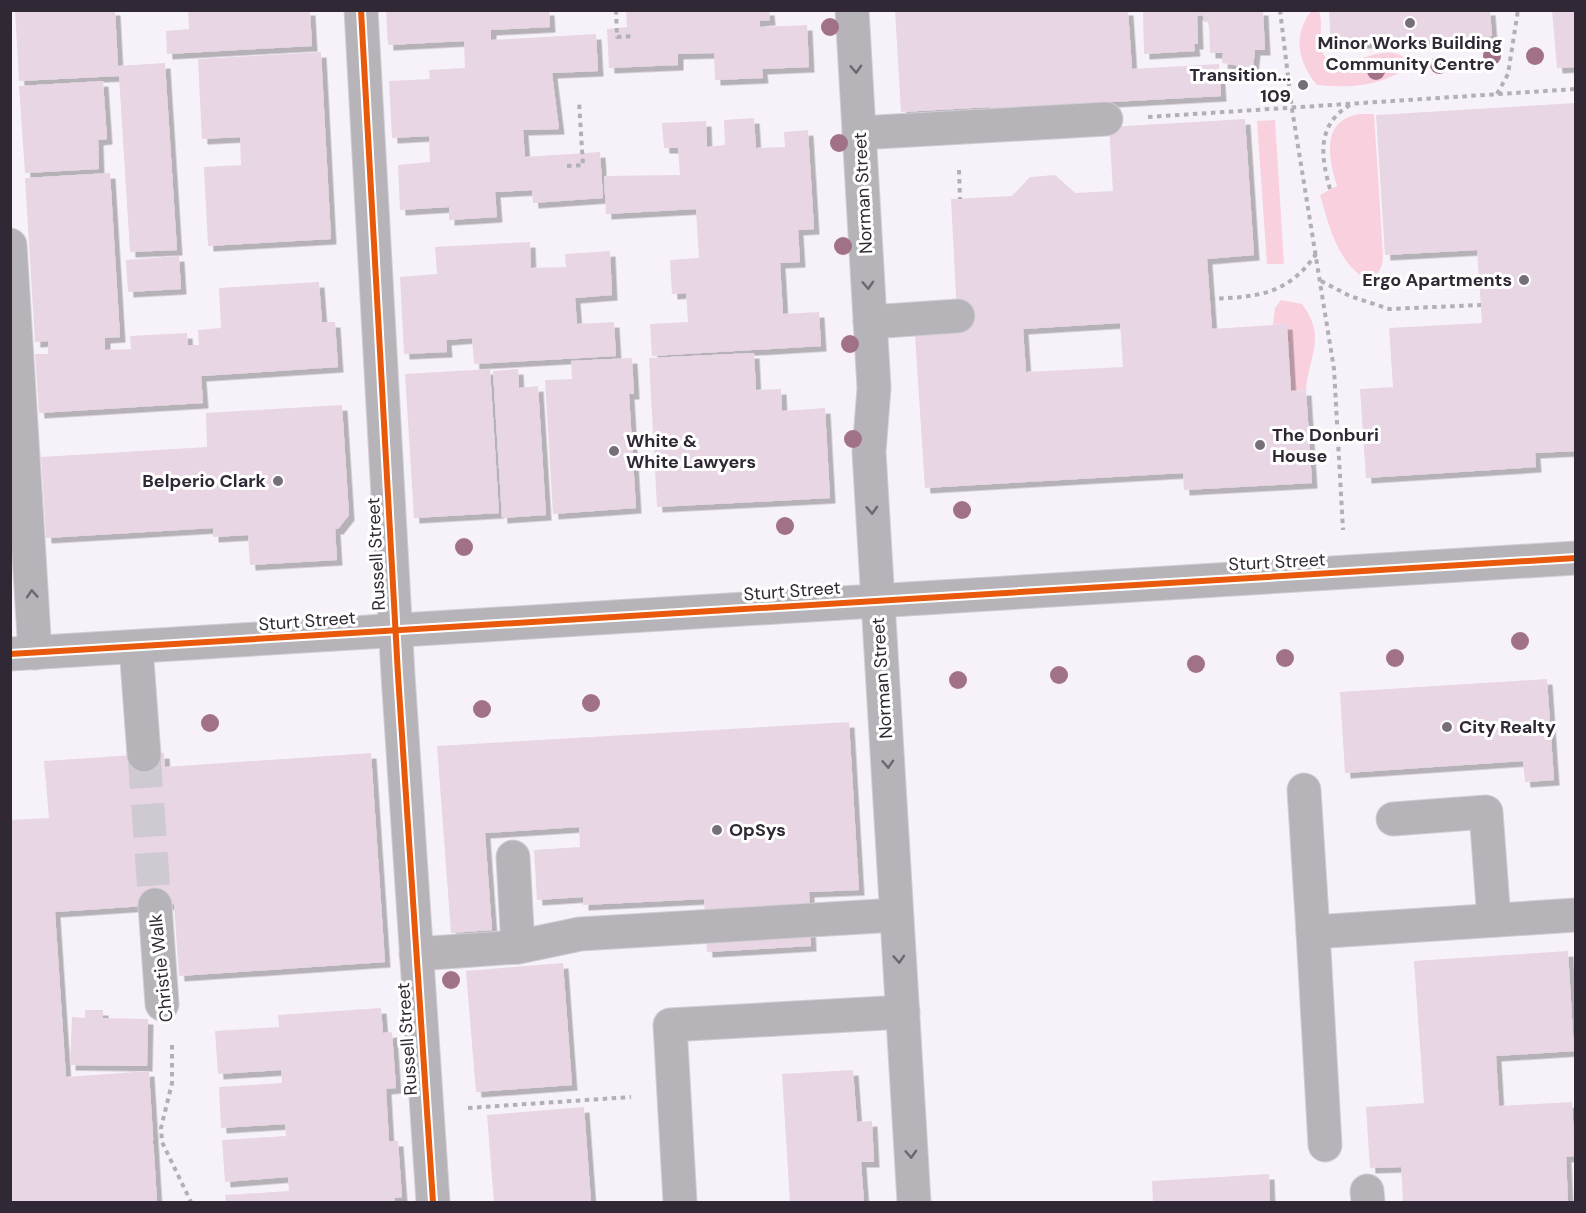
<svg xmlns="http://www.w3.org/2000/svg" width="1586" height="1213" viewBox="0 0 1586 1213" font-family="'DM Sans',sans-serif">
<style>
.green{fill:#f9d0de}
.building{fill:#e8d6e4;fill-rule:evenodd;filter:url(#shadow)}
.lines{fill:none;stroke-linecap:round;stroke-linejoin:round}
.minor-tunnel{stroke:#cfcad2;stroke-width:33;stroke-dasharray:33 16;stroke-linecap:butt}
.minor-casing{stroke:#d3ced5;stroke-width:35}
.path{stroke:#b1b0b4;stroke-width:4;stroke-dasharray:4.5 4.5;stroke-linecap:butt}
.minor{stroke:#b6b4b9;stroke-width:33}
.cycleway-casing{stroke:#fff;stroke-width:10}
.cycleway{stroke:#e8590c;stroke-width:6}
.tree{fill:#a17188}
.oneway{stroke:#6d6770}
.poi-dot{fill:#766f7a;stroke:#fff;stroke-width:2}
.labels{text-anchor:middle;stroke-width:6;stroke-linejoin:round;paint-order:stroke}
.poi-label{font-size:18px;font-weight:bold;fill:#312835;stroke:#fff;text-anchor:start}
.street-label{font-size:18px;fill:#312835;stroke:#fff}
</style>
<defs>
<filter id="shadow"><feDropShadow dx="5.5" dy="5.5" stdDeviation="0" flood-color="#0004"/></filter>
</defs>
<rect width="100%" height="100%" fill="#f7f2f9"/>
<g class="green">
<path d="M1312,10L1319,12C1325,26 1314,50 1329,60C1348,74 1380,40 1405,58L1402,71C1376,87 1346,88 1317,85C1298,62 1292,35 1312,10Z"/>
<path d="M1360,114H1374L1383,255C1383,268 1379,275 1366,279C1337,262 1329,225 1320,195L1337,186C1328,157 1321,120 1360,114Z"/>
<path d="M1275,120L1284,264H1267L1257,121Z"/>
<path d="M1281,300L1302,304C1327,337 1309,355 1306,390L1291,391L1286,324L1273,325L1275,308Z"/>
</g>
<g class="building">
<path d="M15,10H115L118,66L165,63L177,250L130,252L119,76L19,81Z"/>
<path d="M188,10H310L312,46L167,54L166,31L189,29Z"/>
<path d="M386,10H549L550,27L491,30V40L596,34L598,71L552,73L559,129L523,130L525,157L600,152L603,198L533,203L532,190L495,192L497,217L449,220V207L400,210L398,165L430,162L429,136L392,138L389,81L430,79L429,70L465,68L464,41L388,45Z"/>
<path d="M626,10H769L770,20L760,21V27L807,25L809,67L762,69L763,78L715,80L714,53L678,54V65L609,68L607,29L627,27Z"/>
<path d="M895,10H1128L1132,69L1219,64L1221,96L1093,103L991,117L990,107L901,112Z"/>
<path d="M1152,10H1263L1265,50H1255L1253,68L1222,63L1223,53H1210L1209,22H1204L1203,15H1197L1198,44H1194L1195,51L1144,54L1143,12Z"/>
<path d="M1329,10H1490L1492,36L1331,45Z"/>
<path d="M1552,10H1576V67L1557,68Z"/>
<path d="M321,52L331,239L208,246L204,167L241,165L240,137L202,139L198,59Z"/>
<path d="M103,81L107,139L98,140L99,169L25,173L19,86Z"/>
<path d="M1576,103V451L1535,453L1536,467L1366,478L1360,389L1393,387L1389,328L1482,323L1477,250L1385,255L1376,115Z"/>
<path d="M754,118L756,148L785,147L784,132L808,130L814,229L798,230L800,262L780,263L783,314L819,312L821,346L652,356L650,324L688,322L686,293L672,294L670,260L699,258L696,209L606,214L604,176L680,175L678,148H664L662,123L706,121L707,147L725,145L724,120Z"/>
<path d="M1245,119L1254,255L1207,259L1212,329L1287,324L1291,391L1306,390L1312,483L1184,490L1183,473L925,488L915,336L958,333L951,199L1012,196L1030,177L1055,175L1075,193L1113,191L1109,127ZM1120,323L1123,367L1026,372L1023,329Z"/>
<path d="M110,173L120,337L105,338V350L131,349L130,336L187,333L188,345H199L198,330L221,328L219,288L319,282L322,322H335L338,367L201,376L203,403L39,413L35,354H48V341L35,342L25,178Z"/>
<path d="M530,242L531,268L566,267L565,254L610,251L612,295L575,298L577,324L614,322L616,356L474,364L472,338L446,340L447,352L404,354L400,277L437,274L435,247Z"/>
<path d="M179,256L181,289L128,292L126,260Z"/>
<path d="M754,353L756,390L781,389L782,411L825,408L830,498L657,507L649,358Z"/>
<path d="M632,358L634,394H629L636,508L553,514L545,380L572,379L571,361Z"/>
<path d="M490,369L499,513L414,518L405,374Z"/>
<path d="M518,369L519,388L538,386L546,515L502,518L493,371Z"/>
<path d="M342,405L349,515L338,529H335L337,560L250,565L248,535L213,537V528L46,538L41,457L207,447L206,413Z"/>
<path d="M1547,679L1554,780L1525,782L1523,761L1345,773L1340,692Z"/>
<path d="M849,722L859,890L809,892L811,946L707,952L704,899L583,905V897L537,900L534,850L580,847L579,827L485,833L492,930L451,933L437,746Z"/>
<path d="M164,753L165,767L371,753L385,962L179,976L174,904L55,912L66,1077L149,1071L157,1202H10V820L49,818L44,761Z"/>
<path d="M1568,951L1574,1051L1496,1056L1499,1106L1572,1102L1575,1156L1566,1157L1568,1202H1403L1401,1167L1370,1168L1366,1107L1424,1103L1414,961Z"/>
<path d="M563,963L572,1085L476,1092L466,971Z"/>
<path d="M381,1008L383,1033L392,1032L396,1088L386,1089L389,1141H398L402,1197L394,1198L395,1202H226L225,1195L289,1191L288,1177L225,1182L222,1140L286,1136L285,1124L221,1128L219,1087L282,1083L281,1070L218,1074L215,1031L279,1027L278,1015Z"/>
<path d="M85,1010H103V1018L148,1019L147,1066L70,1065L72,1017L85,1018Z"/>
<path d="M853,1070L857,1122L872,1121L874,1162H861L864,1202H790L782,1074Z"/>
<path d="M584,1107L591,1202H494L487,1115Z"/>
<path d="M1269,1174L1270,1202H1153L1152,1181Z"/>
</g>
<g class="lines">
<path class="minor-tunnel" d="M144,755L155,905"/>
<defs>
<g id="minor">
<path d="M361,10L398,675L433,1202"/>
<path d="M852,10L874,388L869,452L914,1202"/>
<path d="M859,133L1106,119"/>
<path d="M10,245L35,653"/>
<path d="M870,322L958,316"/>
<path d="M136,647L144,755"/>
<path d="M10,654L1576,558"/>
<path d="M1304,790L1313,932"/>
<path d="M1393,819L1486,812L1494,920"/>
<path d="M513,857L518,947"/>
<path d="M155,905L162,1004"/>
<path d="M416,954L518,947L580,934L896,915"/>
<path d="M1325,1145L1313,932L1576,915"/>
<path d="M1367,1191L1368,1202"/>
<path d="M680,1202L670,1025L903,1012"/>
</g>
</defs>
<use href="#minor" class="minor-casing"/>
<g class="path">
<path d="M616,10L617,37L633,36"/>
<path d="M1280,10L1292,109L1334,369L1343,530"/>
<path d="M1497,94L1508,74L1518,10"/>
<path d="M1148,117L1576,89"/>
<path d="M567,166L583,165L579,102"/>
<path d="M959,170L960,199"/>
<path d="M1330,189C1321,157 1316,125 1350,105"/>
<path d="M1321,281L1350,296L1389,309L1481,305"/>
<path d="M1210,299C1257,297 1288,295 1316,254"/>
<path d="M172,1045V1083L161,1128L162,1142L191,1202"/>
<path d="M468,1108L631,1097"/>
<path d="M153,1142H162"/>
</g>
<use href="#minor" class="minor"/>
<defs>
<g id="cycleway">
<path d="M361,10L398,675L433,1202"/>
<path d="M10,654L1576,558"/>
</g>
</defs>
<use href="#cycleway" class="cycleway-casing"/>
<use href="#cycleway" class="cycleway"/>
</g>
<g class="tree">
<circle cx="830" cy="27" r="9"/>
<circle cx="1492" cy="56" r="9"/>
<circle cx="1535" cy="56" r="9"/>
<circle cx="1439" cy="65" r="9"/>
<circle cx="1376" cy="71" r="9"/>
<circle cx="839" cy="143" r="9"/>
<circle cx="843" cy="246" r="9"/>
<circle cx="850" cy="344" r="9"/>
<circle cx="853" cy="439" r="9"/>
<circle cx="962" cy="510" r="9"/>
<circle cx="785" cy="526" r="9"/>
<circle cx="464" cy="547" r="9"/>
<circle cx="1520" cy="641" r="9"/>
<circle cx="1285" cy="658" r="9"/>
<circle cx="1395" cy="658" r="9"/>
<circle cx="1196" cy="664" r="9"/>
<circle cx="1059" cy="675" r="9"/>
<circle cx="958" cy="680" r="9"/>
<circle cx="591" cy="703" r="9"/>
<circle cx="482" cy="709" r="9"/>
<circle cx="210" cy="723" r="9"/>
<circle cx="451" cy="980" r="9"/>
</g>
<defs><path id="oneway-chevron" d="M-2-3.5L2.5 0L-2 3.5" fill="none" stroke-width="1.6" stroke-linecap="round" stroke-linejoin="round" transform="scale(1.5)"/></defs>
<g class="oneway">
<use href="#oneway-chevron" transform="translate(856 69) rotate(87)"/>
<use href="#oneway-chevron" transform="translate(868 285) rotate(87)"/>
<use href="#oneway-chevron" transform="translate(872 510) rotate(88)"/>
<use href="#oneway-chevron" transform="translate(32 594) rotate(-94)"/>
<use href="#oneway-chevron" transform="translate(888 764) rotate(87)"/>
<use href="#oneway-chevron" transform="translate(899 959) rotate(86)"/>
<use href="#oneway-chevron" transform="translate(911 1154) rotate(87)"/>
</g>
<g class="poi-dot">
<circle cx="1410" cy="23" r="6"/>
<circle cx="1303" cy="85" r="6"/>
<circle cx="1524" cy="280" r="6"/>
<circle cx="1260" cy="445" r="6"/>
<circle cx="614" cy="451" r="6"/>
<circle cx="278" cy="481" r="6"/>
<circle cx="1447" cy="727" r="6"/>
<circle cx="717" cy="830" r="6"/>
</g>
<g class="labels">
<g class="poi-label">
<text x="1410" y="49" text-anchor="middle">Minor Works Building<tspan x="1410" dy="21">Community Centre</tspan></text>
<text x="1291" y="81" text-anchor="end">Transition...<tspan x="1291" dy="21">109</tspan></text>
<text x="1512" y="286" text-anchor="end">Ergo Apartments</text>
<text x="1272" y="441">The Donburi<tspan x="1272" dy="21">House</tspan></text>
<text x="626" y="447">White &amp;<tspan x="626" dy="21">White Lawyers</tspan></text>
<text x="266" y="487" text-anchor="end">Belperio Clark</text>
<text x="1459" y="733">City Realty</text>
<text x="729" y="836">OpSys</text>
</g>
<g class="street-label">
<text transform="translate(863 193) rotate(-93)" y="6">Norman Street</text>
<text transform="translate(376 554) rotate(-93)" y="6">Russell Street</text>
<text transform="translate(1277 562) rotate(-3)" y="6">Sturt Street</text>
<text transform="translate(792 591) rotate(-4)" y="6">Sturt Street</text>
<text transform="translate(307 621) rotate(-4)" y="6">Sturt Street</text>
<text transform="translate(882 678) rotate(-94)" y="6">Norman Street</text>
<text transform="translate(161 968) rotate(-96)" y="6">Christie Walk</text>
<text transform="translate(407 1039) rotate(-94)" y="6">Russell Street</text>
</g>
</g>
<rect width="1586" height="1213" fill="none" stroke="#312835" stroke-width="24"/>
</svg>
